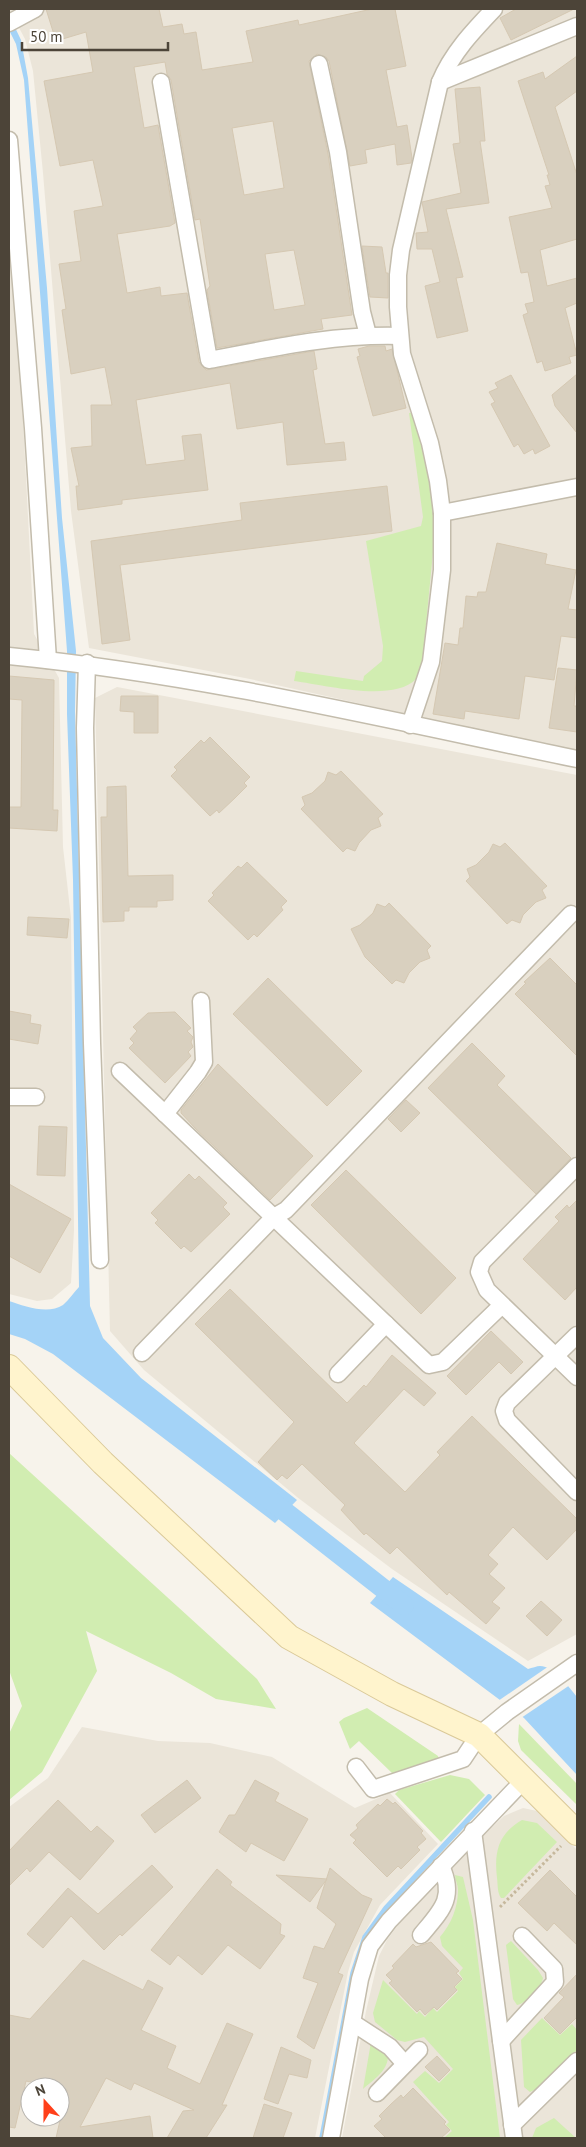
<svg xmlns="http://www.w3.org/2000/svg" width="586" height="2147" viewBox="0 0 586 2147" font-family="'PT Sans',sans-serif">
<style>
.residential{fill:#ebe5d9;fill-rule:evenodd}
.green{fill:#d1edb1}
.water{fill:#a4d3f7}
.pier{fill:#f7f3eb}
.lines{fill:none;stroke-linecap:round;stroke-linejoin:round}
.stream{stroke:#a4d3f7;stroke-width:5.5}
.canal{stroke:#a4d3f7;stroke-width:20}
.building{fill:#d9d0bf;stroke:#d5c8b2;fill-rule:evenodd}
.minor-casing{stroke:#c3bcac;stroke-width:19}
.secondary-casing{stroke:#dac998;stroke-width:26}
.path{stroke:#c6b89c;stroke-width:3;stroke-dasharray:2.5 2.5;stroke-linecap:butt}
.minor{stroke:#fff;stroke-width:16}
.secondary{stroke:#fff4cd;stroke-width:24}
</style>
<rect width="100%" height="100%" fill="#f7f3eb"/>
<g class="residential">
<path d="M9,9H577V752L250,679L89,648L71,511L43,173L33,71L25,39Z"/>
<path d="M9,218L19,341L34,634L59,678L63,847L71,918L74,1230L71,1283L52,1299L37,1301L9,1294Z"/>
<path d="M117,687L577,775V1634L528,1661L392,1569L297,1497L144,1370L110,1331L95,698Z"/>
<path d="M82,1727L158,1741L210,1743L272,1757L355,1808L390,1793L438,1844L380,1905L354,1952L348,1972L315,2138H9V1807L48,1778ZM30,2087H60V2117H30Z"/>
<path d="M523,1808L537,1811L545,1817L577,1850V2138H342L366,2011L379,1956L387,1940L412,1906L439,1877L504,1816Z"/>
</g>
<g class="green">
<path d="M409,413H414L432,483L435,532L422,665C420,669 419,676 416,679C393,703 325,685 294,681L296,671L363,681L364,676L382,661L383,646L366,541L421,526L423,517Z"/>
<path d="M9,1453L257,1679L276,1709L216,1699L171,1673L86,1631L97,1671L42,1772L9,1800V1734L22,1706L9,1670Z"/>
<path d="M367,1708L438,1756L439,1760L393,1774L359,1741L350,1749L339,1722L344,1718Z"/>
<path d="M519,1724L577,1784V1805L521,1750L518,1741Z"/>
<path d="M450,1775L469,1779L485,1795L441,1842L395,1794L399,1790Z"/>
<path d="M522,1820L537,1823L557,1842L504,1898H501C497,1892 498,1885 497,1878C494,1852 498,1834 522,1820Z"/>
<path d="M455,1875L463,1877L473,1920L500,2138H444L452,2131L446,2125L449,2122L413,2082L425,2071L439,2083L453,2069L424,2037L405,2042L397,2040L375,2022L373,2013L383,1980L417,2014L419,2011L425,2017L433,2008L437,2012L458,1991L455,1987L463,1979L459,1973L463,1968L442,1946L440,1937C451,1924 458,1908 458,1890C458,1885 455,1880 455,1875Z"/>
<path d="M511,1941L538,1970L543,1978C541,1988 527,2003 517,2005L513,1999L506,1945Z"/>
<path d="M542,2018L560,2035L572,2024L577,2030V2050L539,2088L530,2092L524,2087L521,2040Z"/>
<path d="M371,2042L388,2056C388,2071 373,2080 363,2089Z"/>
<path d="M554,2118L576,2138H532L536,2128Z"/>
</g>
<g class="water">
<path d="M9,15L21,40L28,78L47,288L62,518L76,651L75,711L90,1306L103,1338L141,1378L297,1500L275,1523L53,1354L25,1339L9,1334V1301C24,1306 48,1315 63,1305C69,1300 74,1292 79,1287L73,880L67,714V651L24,80L16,44L9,30Z"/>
<path d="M393,1577L528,1669C532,1668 537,1666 540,1666C554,1666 569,1687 577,1697V1775L524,1718L370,1603Z"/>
</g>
<path class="pier" d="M549,1666L570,1685L521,1718L498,1701Z"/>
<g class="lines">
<path class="stream" d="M322,2138L353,1973L365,1937L386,1908L489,1797"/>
<path class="canal" d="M265,1496L404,1605"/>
</g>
<g class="building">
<path d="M46,9H159L163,27L182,24L184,34L196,32L202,70L253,62L246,31L298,20L299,25L372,9H395L406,66L386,70L397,127L407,125L412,158L411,163L397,165L395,144L365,150L367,163L350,166L329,61L326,57L317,54L309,61L328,154L352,315L321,319L323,329L217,348L207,290L210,286L200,219L195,220L171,80L167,74L165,62L134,67L144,128L158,125L175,223L170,226L117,234L127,293L160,287L161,296L187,293L199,362L206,370L314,351L317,369L313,370L325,444L344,442L346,460L287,465L283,422L237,429L230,383L136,400L146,465L185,460L182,436L201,434L208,490L122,500V504L78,510L76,486H79L71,448L92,446L91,405H112L105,367L71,374L62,310L66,309L59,264L81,261L74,211L103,206L93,160L60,166L44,81L93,72L86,32L56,41ZM273,121L284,188L244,195L232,128ZM294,250L305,305L274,310L265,254Z"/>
<path d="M516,9H574L511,40L500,18Z"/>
<path d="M577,56V91L555,107L577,175V239L540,250L547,286L577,278V303L565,308L577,355L569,357L571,363L545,371L542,361L537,363L523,315L528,313L525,304L534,302L528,272L521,273L509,217L552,208L545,186L550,185L547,175H549L518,81L543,72L545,79Z"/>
<path d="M480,87L485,141H480L489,203L446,209L463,277L456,278L468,331L437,338L425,286L440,282L432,249H417L416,233L428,232L422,202L461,193L453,144L460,143L455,89Z"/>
<path d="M362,246L382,247L386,273H388V298L370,297Z"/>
<path d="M369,346H385L386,351L392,349L406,408L373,416L357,357L360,356L358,349Z"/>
<path d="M577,374V433L555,406L552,395Z"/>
<path d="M511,375L550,446L535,454L533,449L524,454L518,444L514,447L491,404L495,402L489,392L498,388L495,383Z"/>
<path d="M387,486L392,531L120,565L130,640L102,644L91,541L242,520L240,503Z"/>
<path d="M497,543L547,554L545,564L576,570L568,609L577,610V638L561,636L554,680L525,676L519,719L465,711L464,719L433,714L445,643L458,645L460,628H463L466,596L477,597L478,592H486Z"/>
<path d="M558,668L577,670L574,706H577V732L549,728Z"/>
<path d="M9,676L54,680L53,810H58L57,831L9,828V807H21L22,700L9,699Z"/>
<path d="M121,696H158V733H134V712L120,711Z"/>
<path d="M210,737L250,777L244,783L247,786L235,798L219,813L217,810L210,816L171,776L177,770L174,767L201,740L204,743Z"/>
<path d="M341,771L383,814L378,818L381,826L371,830L359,843L355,851L347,848L343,852L301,809L305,805L302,797L312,793L325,781L328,772L336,775Z"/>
<path d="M126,786L128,876L173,875V900L157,901V907H129V911H124V921L103,922L101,817H107V787Z"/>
<path d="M505,843L547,886L542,890L546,898L536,902L523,915L520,923L512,920L507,924L466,881L470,877L467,869L476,865L489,852L493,844L500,847Z"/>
<path d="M247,862L287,901L281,907L283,910L257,937L254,934L248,940L208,901L214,895L212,893L238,866L241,868Z"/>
<path d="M389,903L431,946L427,950L430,958L420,962L409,973L404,983L396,980L392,984L365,957L351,929L360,925L373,913L377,904L385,907Z"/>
<path d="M28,917L69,919L67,938L27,935Z"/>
<path d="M550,958L577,985V1056L515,994L526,983L524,982Z"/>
<path d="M268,978L362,1071L327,1106L233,1014Z"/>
<path d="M9,1011L31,1015L30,1023L41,1025L38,1044L9,1039Z"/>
<path d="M175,1012L191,1028L187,1031L193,1037L191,1042L193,1047L188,1052L191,1056L165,1083L129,1048L134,1043L130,1039L137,1031L133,1027L148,1013Z"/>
<path d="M472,1043L505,1076L497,1085L571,1158L536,1194L428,1088Z"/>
<path d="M218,1064L313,1156L270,1200L195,1128L181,1113V1110Z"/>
<path d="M406,1100L420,1113L401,1132L388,1119Z"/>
<path d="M39,1126L67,1127L65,1176L37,1175Z"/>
<path d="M346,1170L456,1278L421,1314L311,1205Z"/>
<path d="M189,1174L195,1180L199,1176L227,1203L223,1207L230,1214L191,1252L184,1246L181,1249L155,1223L158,1220L151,1213Z"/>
<path d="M9,1184L71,1219L40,1273L9,1256Z"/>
<path d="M577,1200V1287L565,1300L523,1259L559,1221L555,1217L567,1205L569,1208Z"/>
<path d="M230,1289L347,1403L364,1385L366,1387L392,1355L436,1393L424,1406L404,1389L354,1443L405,1492L440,1455L437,1452L472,1416L577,1519V1529L547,1560L513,1527L488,1555L498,1564L489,1574L505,1588L492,1602L500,1608L486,1624L449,1592L447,1595L397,1547L390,1554L373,1539L366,1533L364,1535L341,1510L345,1505L302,1464L287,1479L282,1475L277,1480L258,1462L294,1422L195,1324Z"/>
<path d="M491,1331L523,1362L511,1374L499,1362L466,1395L447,1376Z"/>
<path d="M541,1601L562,1620L547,1636L526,1616Z"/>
<path d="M187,1780L201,1798L155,1833L141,1815Z"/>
<path d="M255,1780L279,1793L275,1801L308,1819L284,1861L251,1843L246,1852L219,1832L229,1815H235Z"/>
<path d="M387,1799L393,1804L395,1802L423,1831L421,1833L426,1839L417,1847L420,1850L401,1869L398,1866L387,1877L353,1843L356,1840L350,1835L358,1828L356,1825L378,1804L380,1806Z"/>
<path d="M58,1800L91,1832L97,1826L114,1841L80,1880L49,1852L30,1872L27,1868L9,1886V1851Z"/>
<path d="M152,1865L173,1887L122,1936L120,1934L104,1950L71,1916L43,1948L27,1934L68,1888L98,1914Z"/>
<path d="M330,1868L362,1895L372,1899L338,1973L343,1975L314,2049L297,2037L318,1983L303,1978L314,1946L324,1949L336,1924L317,1908Z"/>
<path d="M217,1869L232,1882L230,1885L281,1924L280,1934L285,1936L260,1969L228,1945L202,1975L178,1955L170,1965L151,1950Z"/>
<path d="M550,1870L577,1897V1945L554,1923L547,1931L518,1903Z"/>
<path d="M276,1875L327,1879L310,1902Z"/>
<path d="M431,1942L459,1971L456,1973L462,1979L454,1987L457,1990L437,2010L434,2007L425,2015L420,2009L417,2012L389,1983L392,1981L386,1975L394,1968L392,1966L413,1944L416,1947Z"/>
<path d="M83,1960L143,1990L148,1980L163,1988L141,2030L176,2046L167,2068L200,2084L227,2023L253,2034L222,2105H227L206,2138H167L183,2111L194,2110L134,2083L131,2090L106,2078L80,2127L150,2116L153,2138H56L67,2090L26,2081L15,2128L9,2127V2015L30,2019Z"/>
<path d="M577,1974V2017L560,2034L544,2018L564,1997L559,1993Z"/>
<path d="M281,2047L311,2060L307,2078L289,2074L278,2104L264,2099Z"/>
<path d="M437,2056L450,2070L439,2081L425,2067Z"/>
<path d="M413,2088L446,2122L444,2124L450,2130L441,2138H386L374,2126L382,2119L379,2116L391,2104L401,2095L403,2098Z"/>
<path d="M264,2104L292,2113L283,2138H253Z"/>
</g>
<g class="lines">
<defs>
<g id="minor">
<path d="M9,23L35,9"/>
<path d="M319,64L338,152L362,312L368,335"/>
<path d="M161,82L209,360C272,348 335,334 400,336"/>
<path d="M440,82L577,26"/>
<path d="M9,140L33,428L48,660"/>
<path d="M442,513L577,487"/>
<path d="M9,656C201,675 388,720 577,759"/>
<path d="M87,663L85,728L92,1043L100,1260"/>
<path d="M410,725L431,662L442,570V513L438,481L430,443L402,354L398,307V275L401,250L440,82C452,53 473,31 494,9"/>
<path d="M120,1071L429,1365L443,1362L502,1305"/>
<path d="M9,1097H36"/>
<path d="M165,1114L198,1072L204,1062L201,1001"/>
<path d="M577,1166L482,1262L479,1272L487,1290L577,1377"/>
<path d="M577,1335L507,1403L504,1411L507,1420L577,1492"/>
<path d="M142,1353L274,1217L286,1210L571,914"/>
<path d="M338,1374L386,1324"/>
<path d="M356,1767L373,1789L463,1759L479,1735L507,1712L577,1663"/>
<path d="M473,1831L514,2138"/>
<path d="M421,1935C441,1911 456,1898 441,1866"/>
<path d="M353,2023L390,2047L405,2064"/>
<path d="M501,2041L555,1982L554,1969L522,1936"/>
<path d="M377,2093L419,2050"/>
<path d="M512,2125L577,2061"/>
<path d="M331,2138L360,1979L370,1946L389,1921L524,1780"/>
</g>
<path id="secondary" d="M9,1367L103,1463L289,1637L392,1694L479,1735L577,1833"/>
</defs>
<use href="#minor" class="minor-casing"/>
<use href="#secondary" class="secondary-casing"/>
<path class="path" d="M500,1907L561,1846"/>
<use href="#minor" class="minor"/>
<use href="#secondary" class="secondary"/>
</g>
<rect width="586" height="2147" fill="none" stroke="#4c4438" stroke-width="20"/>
<g transform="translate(45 2102) rotate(339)"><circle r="24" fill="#ffffff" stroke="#b7b4af"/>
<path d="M0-4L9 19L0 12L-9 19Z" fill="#ff401a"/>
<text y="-8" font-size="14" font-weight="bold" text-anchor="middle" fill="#4c4438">N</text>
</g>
<path d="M22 42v8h146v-8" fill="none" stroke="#4c4438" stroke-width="2.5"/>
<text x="30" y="42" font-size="15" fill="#4c4438" stroke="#ffffff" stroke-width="4" paint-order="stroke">50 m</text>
</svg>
